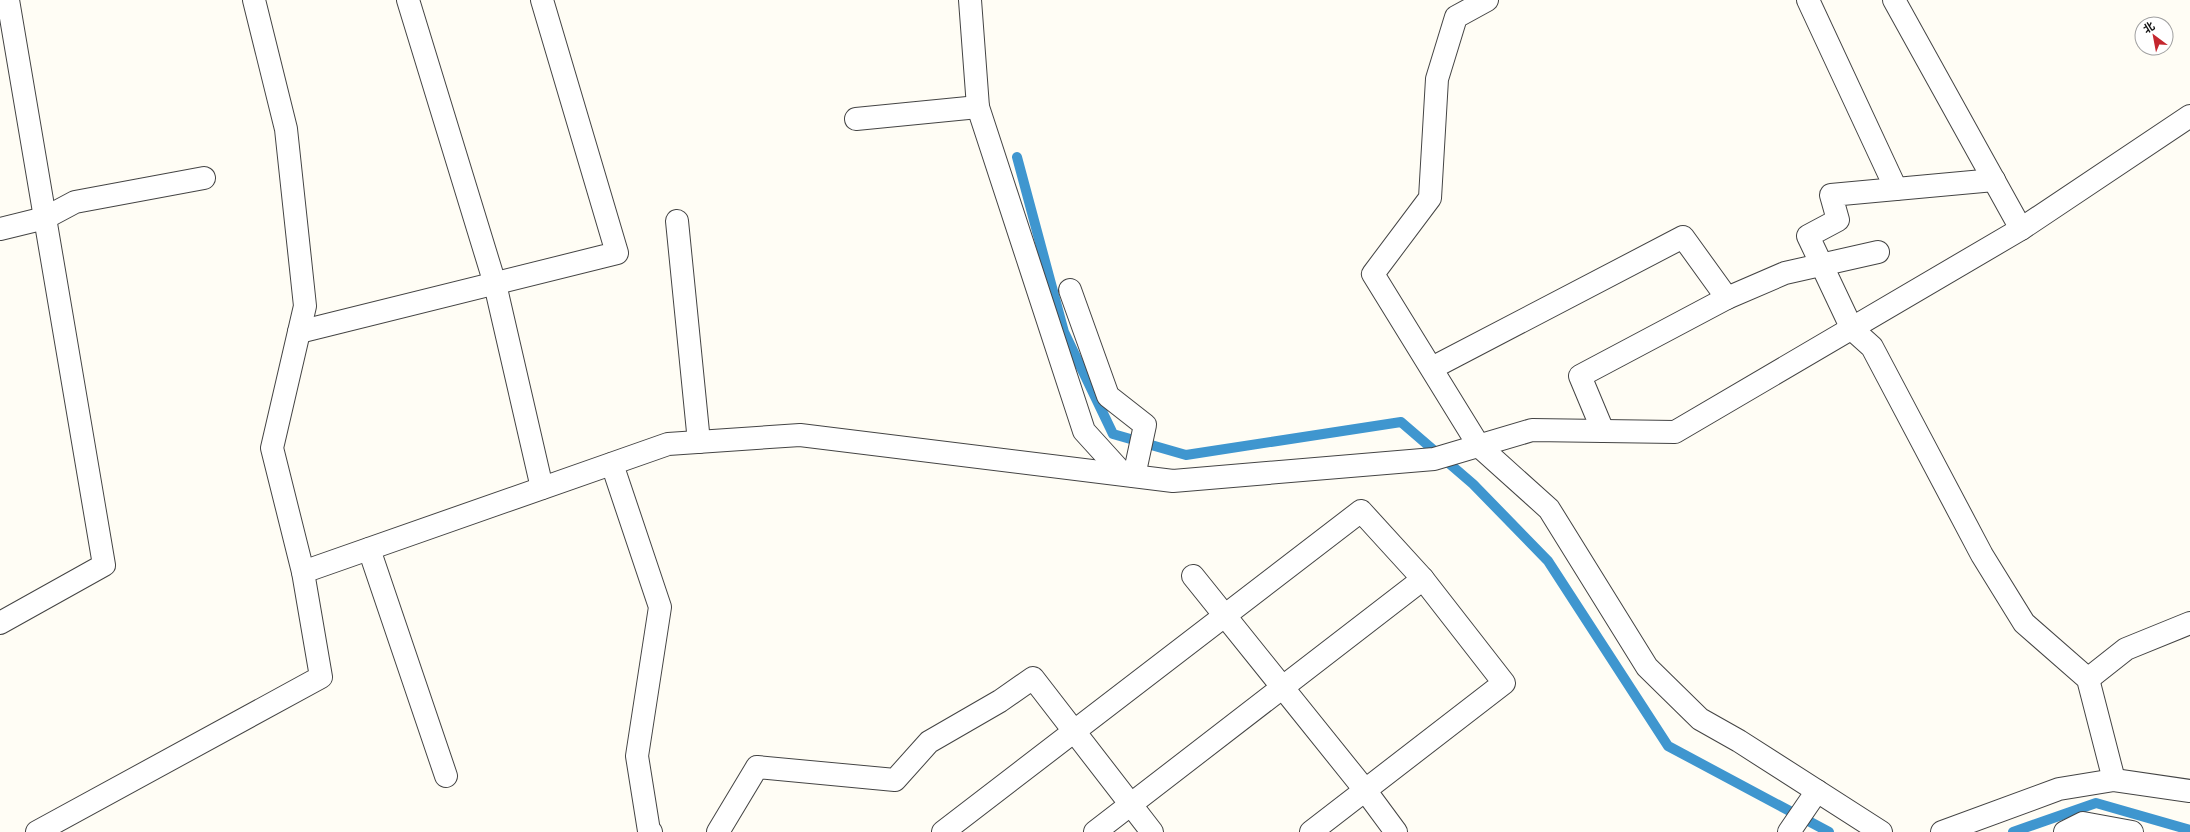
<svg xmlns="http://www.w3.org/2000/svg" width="2190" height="832" viewBox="0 0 2190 832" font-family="'Times New Roman','Noto Sans SC',serif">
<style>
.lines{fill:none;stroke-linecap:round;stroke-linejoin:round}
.stream{stroke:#3f96cf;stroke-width:10}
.minor-casing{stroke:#444;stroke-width:24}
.minor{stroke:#fff;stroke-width:22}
</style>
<rect width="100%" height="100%" fill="#fffdf5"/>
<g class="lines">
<g class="stream">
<path d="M1017,157L1064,332L1113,434L1186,455L1401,422L1473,484L1548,561L1668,746L1829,832"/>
<path d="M2013,832L2096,803L2190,830"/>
</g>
<defs>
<g id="minor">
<path d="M254,0L286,129L305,306L272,448L303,572"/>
<path d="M408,0L495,284L542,488"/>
<path d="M970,0L978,107L1084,431L1123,474"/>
<path d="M1487,0L1456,17L1437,79L1430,198L1373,274L1479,446L1549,509L1647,667L1700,719L1739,741L1881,832"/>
<path d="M1808,0L1896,189"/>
<path d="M1894,0L2021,229"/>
<path d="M856,119L978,107"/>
<path d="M1994,180L1831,195L1838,220L1808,236L1852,329L1872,347L1982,555L2024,623L2088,679L2114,780"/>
<path d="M677,221L699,442"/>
<path d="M0,229L45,218L75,202L204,178"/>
<path d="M1070,290L1108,396L1145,425L1134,476"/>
<path d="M299,332L617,253L542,0"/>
<path d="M1432,368L1683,237L1727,298"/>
<path d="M1603,431L1580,376L1727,298L1785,273L1878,252"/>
<path d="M612,464L660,607L637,756L649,831L651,832"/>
<path d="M369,549L446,776"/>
<path d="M1193,576L1365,790L1396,832"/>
<path d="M0,623L104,565L8,0"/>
<path d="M2088,679L2126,649L2190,623"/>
<path d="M37,832L321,677L303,572L668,444L800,435L1173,481L1434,459L1532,430L1675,432L2021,229L2190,116"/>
<path d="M718,832L757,767L895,780L929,742L1000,701L1033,678L1152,832"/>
<path d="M943,832L1361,511L1423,579"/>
<path d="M1095,832L1423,579L1504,683L1311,832"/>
<path d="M1789,832L1817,791"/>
<path d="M1942,832L2059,789L2114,780L2190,791"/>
<path d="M2065,832L2083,823L2132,832"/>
</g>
</defs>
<use href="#minor" class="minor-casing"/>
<use href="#minor" class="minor"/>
</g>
<g transform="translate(2154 36) rotate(328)"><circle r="19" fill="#ffffff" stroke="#a0a0a0"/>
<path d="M0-3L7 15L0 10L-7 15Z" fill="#c4262e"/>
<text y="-6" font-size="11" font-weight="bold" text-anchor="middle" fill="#111111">北</text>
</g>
</svg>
